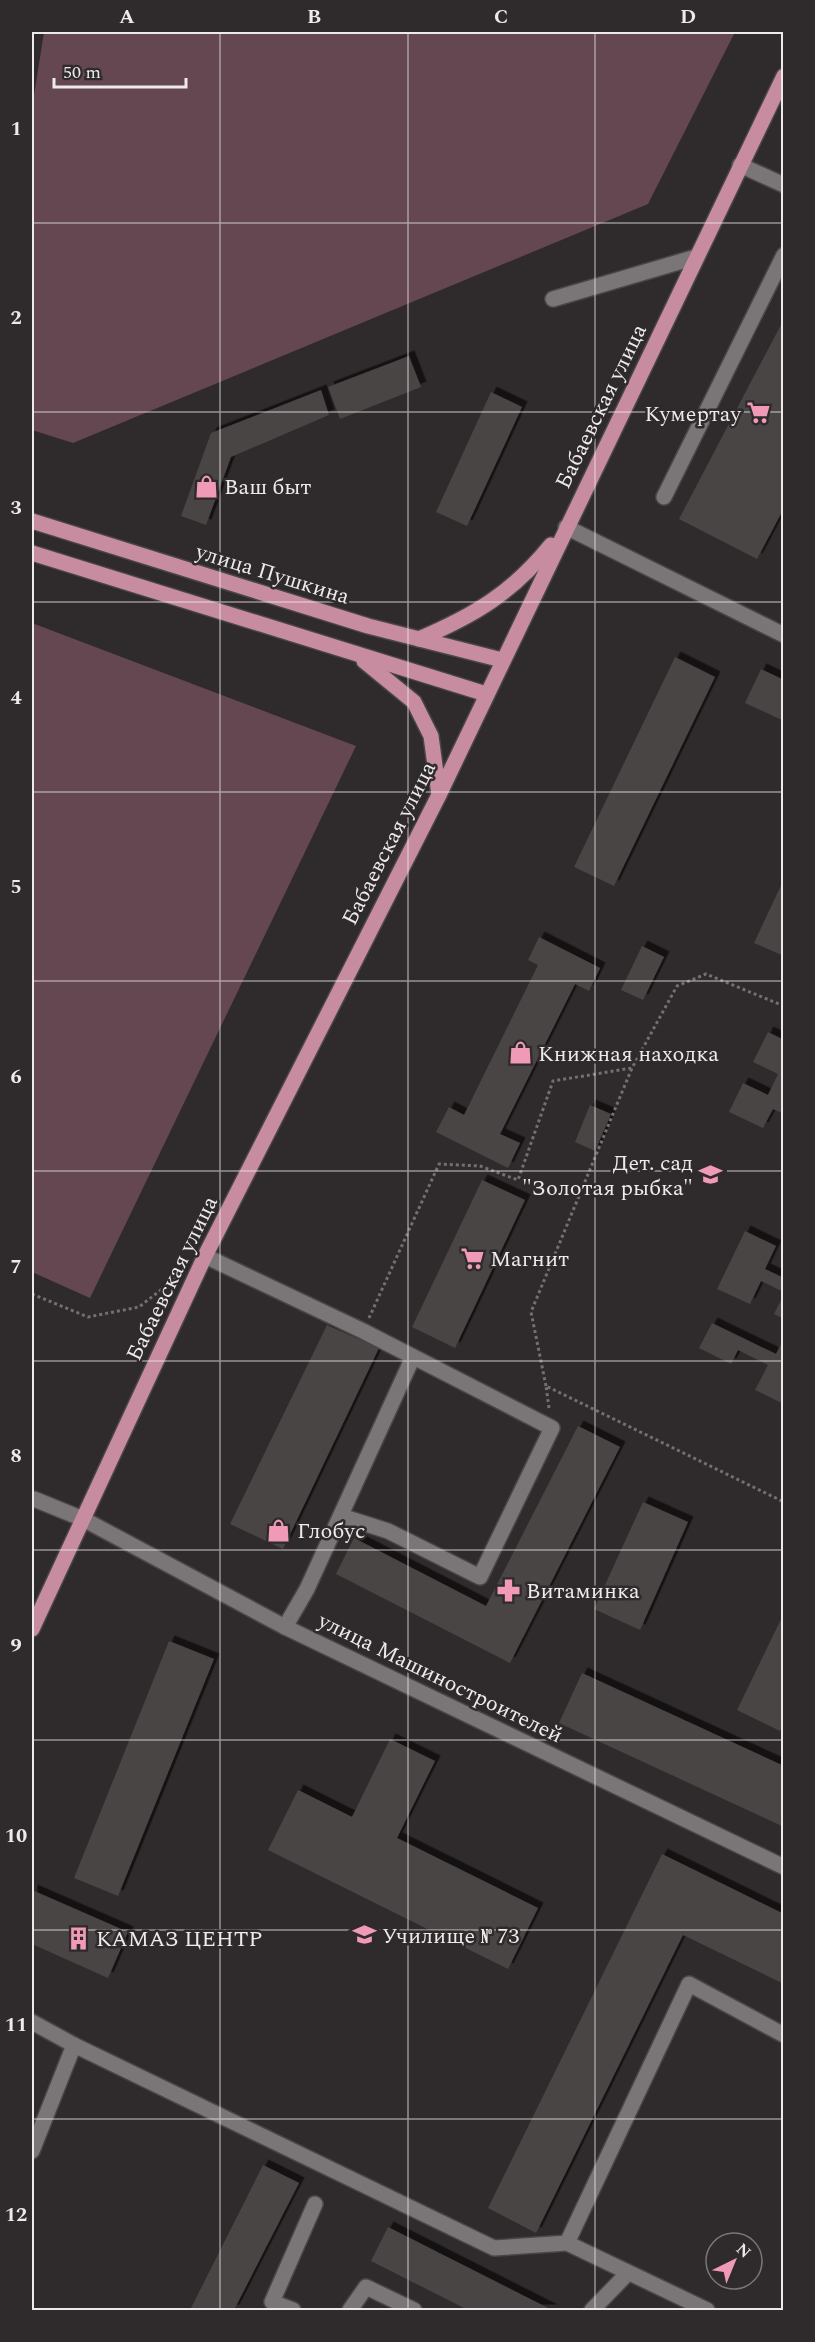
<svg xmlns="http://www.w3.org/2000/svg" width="815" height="2342" viewBox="0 0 815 2342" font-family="Spectral,serif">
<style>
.green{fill:#644750}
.building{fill:#494445;filter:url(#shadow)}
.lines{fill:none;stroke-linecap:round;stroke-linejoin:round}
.minor-casing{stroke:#4a4648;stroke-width:18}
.major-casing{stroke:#4a4648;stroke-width:18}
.path{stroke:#746f70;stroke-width:3;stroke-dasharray:3 3;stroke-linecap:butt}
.minor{stroke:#7a7576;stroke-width:15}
.major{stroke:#c78ca0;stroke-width:15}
.grid{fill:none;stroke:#edeaeb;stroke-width:1.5;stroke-opacity:0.55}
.labels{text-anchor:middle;stroke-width:5;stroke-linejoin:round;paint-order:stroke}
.street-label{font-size:22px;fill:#edeaeb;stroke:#2f2a2b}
.poi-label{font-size:22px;fill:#edeaeb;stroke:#2f2a2b;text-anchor:start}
.neatline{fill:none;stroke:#edeaeb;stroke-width:2}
.grid-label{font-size:20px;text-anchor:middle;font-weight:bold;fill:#edeaeb}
</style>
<defs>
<filter id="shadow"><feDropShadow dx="5.5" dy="-5.5" stdDeviation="0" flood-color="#0009"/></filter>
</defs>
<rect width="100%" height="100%" fill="#2f2a2b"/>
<g class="green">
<path d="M44,32H735L648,204L73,443L32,430V108Z"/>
<path d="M32,623L356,746L90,1298L32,1272Z"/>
</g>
<g class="building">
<path d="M784,319V508L757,559L679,519Z"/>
<path d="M409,356L421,387L340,419L328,387Z"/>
<path d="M321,390L329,415L231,457L206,525L181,516L211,433Z"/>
<path d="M491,392L522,407L467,526L436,512Z"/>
<path d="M675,657L715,677L614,886L574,867Z"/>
<path d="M761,669L784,680V721L745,703Z"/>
<path d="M784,879V956L754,943Z"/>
<path d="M539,937L600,968L589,991L575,984L500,1134L520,1143L508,1168L436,1132L449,1107L464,1115L538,965L528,960Z"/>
<path d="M642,946L664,957L643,1000L621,990Z"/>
<path d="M768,1032L784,1040V1114L773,1109L763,1128L729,1112L743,1083L768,1095L778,1074L753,1062Z"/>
<path d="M590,1105L611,1114L595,1151L575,1142Z"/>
<path d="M482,1180L525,1200L455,1348L412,1327Z"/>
<path d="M745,1231L776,1246L765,1269L784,1278V1292L761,1281L750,1304L717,1289Z"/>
<path d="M784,1294V1319L774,1314Z"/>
<path d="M712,1323L776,1354L784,1338V1404L755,1390L768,1365L738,1350L731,1364L699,1348Z"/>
<path d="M327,1325L379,1348L283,1549L230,1524Z"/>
<path d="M578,1426L620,1447L510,1663L336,1574L354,1538L486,1606Z"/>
<path d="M643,1502L688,1522L640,1630L594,1609Z"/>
<path d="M784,1613V1724L780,1731L737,1710Z"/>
<path d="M169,1641L214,1659L118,1896L74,1878Z"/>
<path d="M582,1673L784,1766V1827L559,1723Z"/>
<path d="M390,1739L435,1761L397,1838L538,1908L508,1969L268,1850L298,1790L352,1817Z"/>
<path d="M662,1854L784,1914V1984L683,1935L536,2233L488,2208Z"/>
<path d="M32,1890L128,1932L108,1978L32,1944Z"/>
<path d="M263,2165L299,2183L234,2310H190Z"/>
<path d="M388,2227L552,2310H468L371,2261Z"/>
</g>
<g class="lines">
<defs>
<g id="minor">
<path d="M740,165L784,185"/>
<path d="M553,299L696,257"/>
<path d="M664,497L784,255"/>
<path d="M566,527L784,635"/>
<path d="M205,1256L363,1331L552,1428L480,1577L388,1531L341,1516"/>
<path d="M34,1499L83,1519L285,1627L784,1867"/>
<path d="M285,1627L307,1589L413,1357"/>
<path d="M32,2022L74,2045L494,2248L567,2243L707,2310"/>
<path d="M32,2151L74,2045"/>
<path d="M567,2243L689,1984L784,2035"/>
<path d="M293,2310L272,2302L315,2204"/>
<path d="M350,2310L366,2287L414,2310"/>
<path d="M592,2310L628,2273"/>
</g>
<g id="major">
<path d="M32,521L368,626L502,660"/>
<path d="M32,553L486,694"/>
<path d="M419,639C475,615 512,593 551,545"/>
<path d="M364,661L414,702L431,736L439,795"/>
<path d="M32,1629L205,1256L439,795L784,76"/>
</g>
</defs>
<use href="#minor" class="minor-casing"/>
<use href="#major" class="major-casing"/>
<g class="path">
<path d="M32,1294L88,1317L139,1307L176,1278"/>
<path d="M369,1318L439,1164L480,1166L518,1180L553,1081L632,1068"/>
<path d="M546,1386L531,1312L632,1068L677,986L706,974L784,1006"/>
<path d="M549,1408L546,1386L784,1502"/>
</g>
<use href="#minor" class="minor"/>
<use href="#major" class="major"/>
</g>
<path class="grid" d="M220,32V2310M408,32V2310M595,32V2310M32,223H784M32,412H784M32,602H784M32,792H784M32,981H784M32,1171H784M32,1361H784M32,1550H784M32,1740H784M32,1930H784M32,2119H784"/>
<defs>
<symbol id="supermarket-bare" viewBox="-9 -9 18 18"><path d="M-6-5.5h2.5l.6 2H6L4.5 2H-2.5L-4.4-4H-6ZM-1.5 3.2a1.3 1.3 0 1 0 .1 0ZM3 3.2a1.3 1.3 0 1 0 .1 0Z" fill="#f09ab7" stroke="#2f2a2b" stroke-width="2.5" paint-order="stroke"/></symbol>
<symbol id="shop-bare" viewBox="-9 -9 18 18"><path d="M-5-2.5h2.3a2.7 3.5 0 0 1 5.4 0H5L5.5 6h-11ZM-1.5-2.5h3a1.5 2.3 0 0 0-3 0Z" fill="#f09ab7" stroke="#2f2a2b" stroke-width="2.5" paint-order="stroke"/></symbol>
<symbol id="school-bare" viewBox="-9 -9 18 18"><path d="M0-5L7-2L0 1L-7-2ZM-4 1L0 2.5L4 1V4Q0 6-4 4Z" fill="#f09ab7" stroke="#2f2a2b" stroke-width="2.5" paint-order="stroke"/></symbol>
<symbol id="pharmacy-bare" viewBox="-9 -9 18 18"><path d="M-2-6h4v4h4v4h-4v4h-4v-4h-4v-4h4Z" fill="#f09ab7" stroke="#2f2a2b" stroke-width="2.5" paint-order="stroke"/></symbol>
<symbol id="university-bare" viewBox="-9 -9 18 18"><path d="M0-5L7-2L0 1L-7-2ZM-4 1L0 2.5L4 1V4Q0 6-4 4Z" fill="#f09ab7" stroke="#2f2a2b" stroke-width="2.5" paint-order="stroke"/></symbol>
<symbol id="building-bare" viewBox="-9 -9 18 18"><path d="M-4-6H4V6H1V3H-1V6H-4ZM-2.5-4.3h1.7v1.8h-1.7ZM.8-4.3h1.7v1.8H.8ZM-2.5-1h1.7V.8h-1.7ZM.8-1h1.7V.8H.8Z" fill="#f09ab7" stroke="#2f2a2b" stroke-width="2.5" paint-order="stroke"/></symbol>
</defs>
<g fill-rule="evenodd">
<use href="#supermarket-bare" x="742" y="396" width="33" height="33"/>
<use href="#shop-bare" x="190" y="470" width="33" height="33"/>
<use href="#shop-bare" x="504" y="1036" width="33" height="33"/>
<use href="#school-bare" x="694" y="1158" width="33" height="33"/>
<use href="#supermarket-bare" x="456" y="1242" width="33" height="33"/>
<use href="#shop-bare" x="262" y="1514" width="33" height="33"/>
<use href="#pharmacy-bare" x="492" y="1574" width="33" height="33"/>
<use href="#university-bare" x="348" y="1918" width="33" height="33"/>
<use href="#building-bare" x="62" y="1922" width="33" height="33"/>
</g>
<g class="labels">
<g class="street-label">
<text transform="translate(600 406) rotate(-64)" y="8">Бабаевская улица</text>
<text transform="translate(273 573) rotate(17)" y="8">улица Пушкина</text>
<text transform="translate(388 843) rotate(-63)" y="8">Бабаевская улица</text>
<text transform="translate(171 1278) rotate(-64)" y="8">Бабаевская улица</text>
<text transform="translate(441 1677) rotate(26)" y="8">улица Машиностроителей</text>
</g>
<g class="poi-label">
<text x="741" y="421" text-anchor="end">Кумертау</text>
<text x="224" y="494">Ваш быт</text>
<text x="538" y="1061">Книжная находка</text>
<text x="693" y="1170" text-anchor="end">Дет. сад<tspan x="693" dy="25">"Золотая рыбка"</tspan></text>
<text x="490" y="1266">Магнит</text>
<text x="297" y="1538">Глобус</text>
<text x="526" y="1598">Витаминка</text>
<text x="382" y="1943">Училище № 73</text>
<text x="96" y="1946">КАМАЗ ЦЕНТР</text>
</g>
</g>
<rect width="815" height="2342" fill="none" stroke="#2f2a2b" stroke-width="66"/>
<g transform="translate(734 2261) rotate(43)"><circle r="28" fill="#2f2a2b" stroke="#7b7778" stroke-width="1.5"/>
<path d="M0-4.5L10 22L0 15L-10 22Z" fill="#f09ab7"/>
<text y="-9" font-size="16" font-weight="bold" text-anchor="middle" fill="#edeaeb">N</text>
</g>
<path d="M54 78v9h132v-9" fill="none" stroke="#edeaeb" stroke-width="3"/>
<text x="63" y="78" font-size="18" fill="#edeaeb" stroke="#2f2a2b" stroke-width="4.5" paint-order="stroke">50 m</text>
<rect x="33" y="33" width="749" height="2276" class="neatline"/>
<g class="grid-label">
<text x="127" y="23">A</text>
<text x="314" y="23">B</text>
<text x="501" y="23">C</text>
<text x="688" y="23">D</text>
<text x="16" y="135">1</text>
<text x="16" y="324">2</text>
<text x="16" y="514">3</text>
<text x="16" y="704">4</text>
<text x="16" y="893">5</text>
<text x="16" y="1083">6</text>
<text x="16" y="1273">7</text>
<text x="16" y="1462">8</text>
<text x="16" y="1652">9</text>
<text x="16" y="1842">10</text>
<text x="16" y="2031">11</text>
<text x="16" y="2221">12</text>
</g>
</svg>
